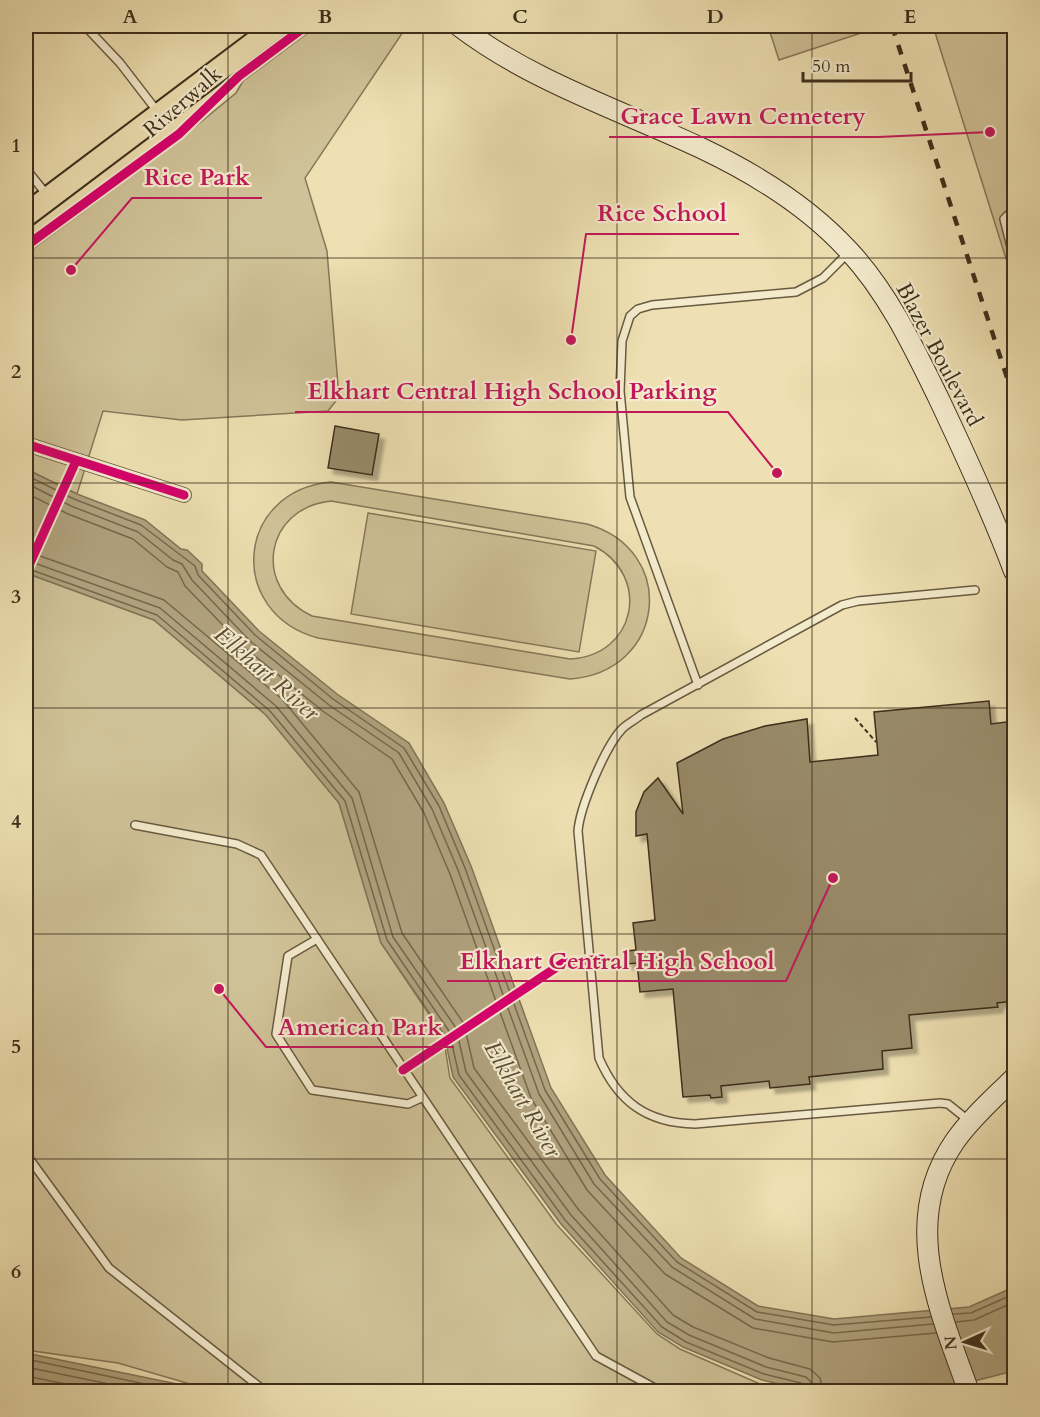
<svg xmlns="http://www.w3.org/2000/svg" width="1040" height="1417" viewBox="0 0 1040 1417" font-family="Cardo,serif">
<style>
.green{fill:#d0c298;stroke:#86785a;stroke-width:1.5;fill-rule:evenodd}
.water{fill:#b1a37f;stroke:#827457;stroke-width:1.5}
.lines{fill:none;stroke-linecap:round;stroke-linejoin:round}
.shore{stroke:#76684d;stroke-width:1.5}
.building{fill:#998b6a;stroke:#3c2e1b;stroke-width:1.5;filter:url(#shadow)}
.lane-casing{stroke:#685a41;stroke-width:10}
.street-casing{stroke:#685a41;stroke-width:16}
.secondary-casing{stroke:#3c2e1b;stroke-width:22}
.primary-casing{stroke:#3c2e1b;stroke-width:26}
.path{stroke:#3c2e1b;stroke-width:2;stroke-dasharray:4.5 3;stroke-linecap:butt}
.lane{stroke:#f4ebcd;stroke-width:7}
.street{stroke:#f4ebcd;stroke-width:14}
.secondary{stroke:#f4ebcd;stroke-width:20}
.primary{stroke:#eee0b2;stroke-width:22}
.rail{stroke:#3c2e1b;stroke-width:4.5;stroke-dasharray:10 10;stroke-linecap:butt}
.cycleway-casing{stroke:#f4ebcd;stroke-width:13}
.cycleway{stroke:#d6006c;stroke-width:9}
.grid{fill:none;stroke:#3c2e1b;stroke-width:1.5;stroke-opacity:0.55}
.labels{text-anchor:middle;stroke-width:4.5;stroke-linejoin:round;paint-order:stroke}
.street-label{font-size:22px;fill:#3c2e1b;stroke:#f4ebcd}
.water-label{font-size:24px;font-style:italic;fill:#594b34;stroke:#f4ebcd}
.leader{fill:none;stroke:#c2185b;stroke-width:2}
.callout-dot{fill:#c2185b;stroke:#f4ebcd;stroke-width:2}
.callout-label{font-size:24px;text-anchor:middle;font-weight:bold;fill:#c2185b;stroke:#f4ebcd;stroke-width:4.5;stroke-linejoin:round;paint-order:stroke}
.neatline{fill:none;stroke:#3c2e1b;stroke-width:2}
.grid-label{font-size:20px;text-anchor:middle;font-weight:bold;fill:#3c2e1b}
</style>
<defs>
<filter id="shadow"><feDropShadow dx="5.5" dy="5.5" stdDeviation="1.5" flood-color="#0004"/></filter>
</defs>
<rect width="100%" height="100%" fill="#eee0b2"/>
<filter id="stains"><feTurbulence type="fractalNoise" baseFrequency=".00333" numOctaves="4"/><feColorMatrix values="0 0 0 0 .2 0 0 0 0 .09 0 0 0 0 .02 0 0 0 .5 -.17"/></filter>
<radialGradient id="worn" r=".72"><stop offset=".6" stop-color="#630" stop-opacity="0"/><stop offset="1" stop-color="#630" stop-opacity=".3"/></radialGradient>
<g class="green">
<path d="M317,26H407L305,178L327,251L339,397L328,411L182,420L103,411L77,494L26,469V254L174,144L236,93L243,81Z"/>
<path d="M768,26H858L861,33L779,60Z"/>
<path d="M933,26H1014V284Z"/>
<path d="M331,482L587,524C679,550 666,672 570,679L318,638C226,613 235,491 331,482ZM331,501L594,546C652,576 636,656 570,659L312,616C252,588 264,508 331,501Z"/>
<path d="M368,513L596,551L579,652L351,614Z"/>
<path d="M26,573L154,620L266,715L339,803L381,943L443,1035L450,1078L557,1225L657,1334L680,1349L760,1384L786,1391H214L118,1363L26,1350Z"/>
</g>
<g class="water">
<path d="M26,469L77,494L145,520L181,549L187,550L202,564V571L259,631L337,694L409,743L444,803L471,866L551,1088L605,1175L681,1258L758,1306L834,1319L969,1307L1014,1287V1371L939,1390H805L762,1380L683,1347L658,1332L561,1224L453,1077L444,1034L381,943L339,803L266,715L154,620L26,573Z"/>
<path d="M26,1353L211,1391H26Z"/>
</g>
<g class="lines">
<g class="shore">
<path d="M26,475L74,499L141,525L195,566L198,575L255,635L333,699L404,748L439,806L465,868L545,1090L600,1179L677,1262L757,1312L834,1325L931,1317"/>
<path d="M26,483L71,506L138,532L173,560L182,564L192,580L250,641L329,705L399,753L432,809L458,870L539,1094L594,1184L672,1267L755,1319L834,1333L933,1324"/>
<path d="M26,493L68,514L133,539L167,567L178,572L185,586L245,648L324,712L392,759L424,813L450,874L531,1098L587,1190L665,1274L753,1328L833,1342L936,1333"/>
<path d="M26,551L164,600L282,699L359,792L402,933L464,1024L474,1068L578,1209L673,1315L693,1327L769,1358L810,1369L820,1378L823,1392"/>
<path d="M26,560L160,608L276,706L352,798L393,937L456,1028L466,1072L571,1215L667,1322L689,1335L766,1367L806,1377L812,1383L813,1392"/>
<path d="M26,568L157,615L270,711L345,801L387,940L449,1031L459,1075L565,1220L662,1327L686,1342L764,1374L801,1383L806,1392"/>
<path d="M954,1314L971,1313L1014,1294"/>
<path d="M956,1322L974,1320L1014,1302"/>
<path d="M26,1359L183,1392"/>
<path d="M26,1367L148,1392"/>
<path d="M26,1376L105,1392"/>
</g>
</g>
<g class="building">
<path d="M335,426L379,434L372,475L328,468Z"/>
<path d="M989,701L991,724L1014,721V1001L997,1003L998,1007L909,1015L912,1048L882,1051L883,1069L809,1077L810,1084L770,1088L769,1081L721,1086L722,1097L711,1098L710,1095L683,1097L673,989L640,992L637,963L627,964L626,951L636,950L633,923L655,920L647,834L636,836V812L644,792L658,778L683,814L677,763L723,739L765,726L807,719L810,762L878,755L874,712Z"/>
</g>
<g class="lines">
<defs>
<g id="lane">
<path d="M85,26L120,63L157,111"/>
<path d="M26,169L47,195"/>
<path d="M1014,209L1004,219L1014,259"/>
<path d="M698,685L630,497L620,391L622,341L630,316L638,309L652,305L796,292L823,278L848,253"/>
<path d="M135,825L237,844L261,855L317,939"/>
<path d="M421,1098L408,1104L312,1090L276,1034L288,956L317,939L596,1356L662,1392"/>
<path d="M968,1120L948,1104L940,1103L695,1124C647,1123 618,1102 599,1058L578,831C580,807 605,747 622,729C627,724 635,720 641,715L842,605L858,601L975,590"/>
<path d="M26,1154L109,1268L266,1392"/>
</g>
<path id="street" d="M26,444L184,495"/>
<g id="secondary">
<path d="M459,26C531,81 620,110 701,148C756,174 808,206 849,251C888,293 913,346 938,397C965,454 992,512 1014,571"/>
<path d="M969,1392C940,1311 899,1222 955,1141C971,1118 994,1098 1014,1078"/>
</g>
<path id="primary" d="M26,215L277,26"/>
</defs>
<use href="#lane" class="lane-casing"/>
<use href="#street" class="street-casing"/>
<use href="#secondary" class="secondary-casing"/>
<use href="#primary" class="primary-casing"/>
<path class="path" d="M855,718L876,742"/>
<use href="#lane" class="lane"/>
<use href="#street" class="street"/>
<use href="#secondary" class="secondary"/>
<use href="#primary" class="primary"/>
<path class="rail" d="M892,26L1014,399"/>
<defs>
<g id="cycleway">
<path d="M26,246L179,134L239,76L306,26"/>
<path d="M26,444L184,495"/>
<path d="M26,572L76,461"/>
<path d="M403,1070L563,963L602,959"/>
</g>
</defs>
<use href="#cycleway" class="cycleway-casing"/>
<use href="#cycleway" class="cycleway"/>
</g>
<path class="grid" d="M228,26V1392M423,26V1392M617,26V1392M812,26V1392M26,258H1014M26,483H1014M26,708H1014M26,934H1014M26,1159H1014"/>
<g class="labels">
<g class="street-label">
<text transform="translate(182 101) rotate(-41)" y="8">Riverwalk</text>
<text transform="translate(940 354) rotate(62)" y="8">Blazer Boulevard</text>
</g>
<g class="water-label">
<text transform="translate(267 673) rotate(41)" y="8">Elkhart River</text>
<text transform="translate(523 1099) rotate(60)" y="8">Elkhart River</text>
</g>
</g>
<path class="leader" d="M990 132L878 137H609M71 270L132 198H262M571 340L586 234H739M777 473L728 412H295M833 878L786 981H447M219 989L266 1047H454"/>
<g class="callout-dot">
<circle cx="990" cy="132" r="6"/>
<circle cx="71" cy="270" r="6"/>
<circle cx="571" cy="340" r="6"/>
<circle cx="777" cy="473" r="6"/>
<circle cx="833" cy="878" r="6"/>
<circle cx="219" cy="989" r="6"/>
</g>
<g class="callout-label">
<text x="743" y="124">Grace Lawn Cemetery</text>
<text x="197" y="185">Rice Park</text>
<text x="662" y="221">Rice School</text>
<text x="512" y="399">Elkhart Central High School Parking</text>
<text x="617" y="969">Elkhart Central High School</text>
<text x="360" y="1035">American Park</text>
</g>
<rect width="1040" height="1417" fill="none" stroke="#eee0b2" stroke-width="66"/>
<g transform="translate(965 1342) rotate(266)" stroke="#f4ebcd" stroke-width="4.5" paint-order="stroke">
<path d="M0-4.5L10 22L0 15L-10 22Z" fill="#3c2e1b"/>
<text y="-9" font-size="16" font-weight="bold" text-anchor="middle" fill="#3c2e1b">N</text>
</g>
<path d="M803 72v9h108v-9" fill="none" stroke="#3c2e1b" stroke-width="3"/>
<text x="812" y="72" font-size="18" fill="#3c2e1b" stroke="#f4ebcd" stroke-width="4.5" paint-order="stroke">50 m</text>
<rect x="33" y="33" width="974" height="1351" class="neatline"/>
<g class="grid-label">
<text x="130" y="23">A</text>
<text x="325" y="23">B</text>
<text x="520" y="23">C</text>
<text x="715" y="23">D</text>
<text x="910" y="23">E</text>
<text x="16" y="152">1</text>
<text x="16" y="378">2</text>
<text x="16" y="603">3</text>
<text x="16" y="828">4</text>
<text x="16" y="1053">5</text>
<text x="16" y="1278">6</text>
</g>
<rect width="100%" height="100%" filter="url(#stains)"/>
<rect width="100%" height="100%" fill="url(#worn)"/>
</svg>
